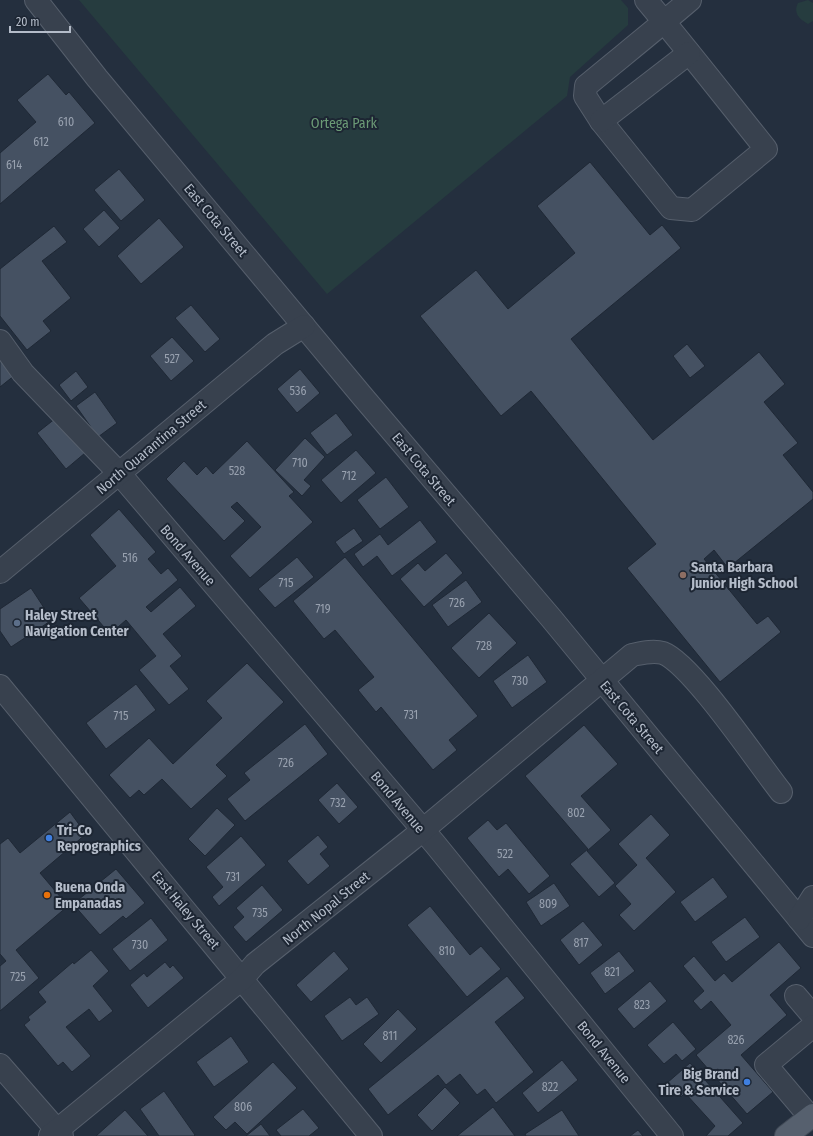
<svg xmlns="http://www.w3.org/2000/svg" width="813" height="1136" viewBox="0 0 813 1136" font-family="'Fira Sans Condensed',sans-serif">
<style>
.green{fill:#263c3f}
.building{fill:#455162;stroke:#1f2835}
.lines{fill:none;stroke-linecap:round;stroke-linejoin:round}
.minor-casing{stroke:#565f6c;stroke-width:24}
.major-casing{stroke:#414a57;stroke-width:24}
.minor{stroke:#38414e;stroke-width:22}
.major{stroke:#56606e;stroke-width:22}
.education-dot{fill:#8d6e63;stroke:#1d2633;stroke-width:1.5}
.service-dot{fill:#5c6f8a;stroke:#1d2633;stroke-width:1.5}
.shop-dot{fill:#3f7fe0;stroke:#1d2633;stroke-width:1.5}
.food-dot{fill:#e8710a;stroke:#1d2633;stroke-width:1.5}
.labels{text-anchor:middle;stroke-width:4;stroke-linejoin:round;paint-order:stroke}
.number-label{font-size:12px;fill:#98a1af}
.park-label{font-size:14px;fill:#6b9a76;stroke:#1d2633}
.street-label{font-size:14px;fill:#b4bcc9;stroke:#1d2633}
.poi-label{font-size:14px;font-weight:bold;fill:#b4bcc9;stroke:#1d2633;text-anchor:start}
</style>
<rect width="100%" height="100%" fill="#242f3e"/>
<g class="green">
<path d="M79,0H621L628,8V25L570,77L567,96L327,294Z"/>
<path d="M808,0L813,3V21L808,24C799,19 793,13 798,3Z"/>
</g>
<g class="building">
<path d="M48,74L66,95L69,92L95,123L0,204V153L36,122L17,100Z"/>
<path d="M590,162L650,235L662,225L681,248L571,339L653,440L759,352L785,384L764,402L798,443L783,455L813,492V499L728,568L714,550L704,559L757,624L768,616L781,632L720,682L627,568L656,544L531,391L501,416L420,316L476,270L508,309L575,253L537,206Z"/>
<path d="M119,169L145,200L121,221L94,190Z"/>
<path d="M104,210L120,228L99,247L83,229Z"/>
<path d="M159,218L184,247L141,284L117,256Z"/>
<path d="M54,226L67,242L42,261L71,298L43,321L51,331L27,350L0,316V269Z"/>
<path d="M191,305L220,339L205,352L175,318Z"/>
<path d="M172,337L194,361L171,381L150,356Z"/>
<path d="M687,344L705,366L690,378L673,356Z"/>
<path d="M0,358L15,375L0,387Z"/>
<path d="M300,369L320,393L297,413L277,389Z"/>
<path d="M76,371L88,387L71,401L59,385Z"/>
<path d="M95,392L117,423L98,437L76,406Z"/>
<path d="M336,413L353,435L327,455L310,433Z"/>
<path d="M56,418L85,453L66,469L37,433Z"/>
<path d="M305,438L325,457L304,480L311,486L302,496L275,470Z"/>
<path d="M247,441L294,492L289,496L313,522L250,578L230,556L261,527L237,502L231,507L245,521L224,541L166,479L184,461L197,475L206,466L213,474Z"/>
<path d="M356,450L376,473L341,503L321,480Z"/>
<path d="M386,477L409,507L380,529L357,500Z"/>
<path d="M119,509L156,552L148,559L161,574L168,568L178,580L146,607L151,612L180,587L196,606L163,634L182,656L170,666L189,689L169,705L139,670L156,656L126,620L110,634L79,598L116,566L90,535Z"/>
<path d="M420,520L437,542L392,576L377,556L363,567L354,554L380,534L388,545Z"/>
<path d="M354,528L363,541L344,554L335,542Z"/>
<path d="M446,553L463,573L424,607L400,579L418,563L425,571Z"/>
<path d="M297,557L314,577L275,608L258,589Z"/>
<path d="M345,557L478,716L449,740L457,750L433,770L381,707L376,712L358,690L374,677L335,630L324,639L293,601Z"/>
<path d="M466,580L482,602L448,627L432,605Z"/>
<path d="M31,588L52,620L11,647L0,631V609Z"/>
<path d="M489,613L517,643L479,678L451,648Z"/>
<path d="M528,655L547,682L512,708L493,681Z"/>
<path d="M247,663L284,702L216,765L227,776L191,809L162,779L144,795L139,790L130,798L109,775L149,738L173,764L222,718L206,701Z"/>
<path d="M136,684L156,710L106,749L86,723Z"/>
<path d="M305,724L328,754L245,821L227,799L250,780L244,773Z"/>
<path d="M584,725L618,764L581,796L611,830L587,851L615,883L599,897L570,864L588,849L525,776Z"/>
<path d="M337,783L358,807L339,824L318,800Z"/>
<path d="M217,808L235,825L205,856L188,839Z"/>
<path d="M70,812L86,834L40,873L68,906L16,950L39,978L0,1011V966L6,961L0,954V844L8,838L20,853Z"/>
<path d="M651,814L670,835L646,858L676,892L634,931L619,915L631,904L615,886L637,865L618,844Z"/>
<path d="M488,820L497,830L506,823L550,876L529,894L508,869L499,877L467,838Z"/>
<path d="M318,835L328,847L320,854L330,866L308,885L287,861Z"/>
<path d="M241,836L266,865L219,906L212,897L223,887L206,867Z"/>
<path d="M116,869L145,903L126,919L123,916L100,935L73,904Z"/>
<path d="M713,877L728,897L695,922L680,902Z"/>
<path d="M554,883L570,906L541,926L526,902Z"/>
<path d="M262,885L283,910L246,942L233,927L244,917L236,908Z"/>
<path d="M430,906L470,955L481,946L501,969L467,997L407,925Z"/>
<path d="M745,917L760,937L726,962L711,942Z"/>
<path d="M151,918L168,940L130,971L112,949Z"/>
<path d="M583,921L603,945L579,965L560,940Z"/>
<path d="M779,942L801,968L770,995L787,1015L741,1055L773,1092L747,1114L696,1055L731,1025L711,1001L701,1010L693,1001L704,991L683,966L694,956L715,981L724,973L732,982Z"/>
<path d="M91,950L109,971L93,986L113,1011L99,1022L89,1009L66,1027L91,1056L72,1072L63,1062L58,1066L24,1025L30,1020L28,1017L46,1002L38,992L73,962L74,964Z"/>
<path d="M334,951L349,969L311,1002L296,985Z"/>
<path d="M619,951L635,971L605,994L590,973Z"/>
<path d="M165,962L170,968L173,965L184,978L148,1008L130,985L144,973L147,977Z"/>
<path d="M507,976L525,998L495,1022L534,1072L496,1103L485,1089L477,1095L460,1074L446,1085L438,1075L388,1115L368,1089Z"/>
<path d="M650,981L667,1001L634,1029L617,1009Z"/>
<path d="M350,997L356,1005L367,997L379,1014L342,1041L324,1016Z"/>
<path d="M398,1009L417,1029L381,1063L363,1044Z"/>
<path d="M673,1022L696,1049L682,1061L676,1054L664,1064L647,1045Z"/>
<path d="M231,1036L249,1062L214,1087L196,1062Z"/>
<path d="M562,1060L578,1080L538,1113L522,1093Z"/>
<path d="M273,1062L297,1088L247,1134L235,1122L226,1130L213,1117Z"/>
<path d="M690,1063L743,1123L728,1136H706L715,1126L685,1093L681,1097L667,1083Z"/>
<path d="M445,1087L460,1103L432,1131L417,1115Z"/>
<path d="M164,1091L195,1135L194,1136H159L140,1109Z"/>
<path d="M493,1107L515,1136H457Z"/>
<path d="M303,1109L319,1128L309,1136H281L276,1130Z"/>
<path d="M125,1110L148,1136H96Z"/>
<path d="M562,1110L579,1136H526L525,1134Z"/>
<path d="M261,1124L270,1136H246Z"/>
<path d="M638,1130L643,1136H630Z"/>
</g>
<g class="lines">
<defs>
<g id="minor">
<path d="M36,0L97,78L363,397L551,618L813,936"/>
<path d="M646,0C687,49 726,99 766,149L692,210L671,208L601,121L585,96L586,86C621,57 656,29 690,0"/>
<path d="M601,121L689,53"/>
<path d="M0,341L23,373L119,473L435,844L672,1136"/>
<path d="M0,572L275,344L304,326"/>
<path d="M0,686L371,1136"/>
<path d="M799,919L813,897"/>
<path d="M796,996L813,1016"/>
<path d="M0,1065L62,1136"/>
<path d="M810,1117L766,1065L813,1026"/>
<path d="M50,1136L243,978L255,964L412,839L632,655C642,653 653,650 663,653C692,664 758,763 781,792"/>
</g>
<path id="major" d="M786,1136L813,1115"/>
</defs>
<use href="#minor" class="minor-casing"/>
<use href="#major" class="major-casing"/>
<use href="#minor" class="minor"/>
<use href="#major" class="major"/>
</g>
<circle class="education-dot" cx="683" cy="575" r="4"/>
<circle class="service-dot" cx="17" cy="623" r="4"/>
<g class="shop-dot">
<circle cx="49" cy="838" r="4"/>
<circle cx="747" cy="1082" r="4"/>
</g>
<circle class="food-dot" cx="47" cy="895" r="4"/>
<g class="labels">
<g class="number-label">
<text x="66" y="126">610</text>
<text x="41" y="146">612</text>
<text x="14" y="169">614</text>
<text x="172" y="363">527</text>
<text x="298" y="395">536</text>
<text x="300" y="467">710</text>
<text x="237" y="475">528</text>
<text x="349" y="480">712</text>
<text x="130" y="562">516</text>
<text x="286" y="587">715</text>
<text x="457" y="607">726</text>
<text x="323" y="613">719</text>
<text x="484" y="650">728</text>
<text x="520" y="685">730</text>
<text x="411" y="719">731</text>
<text x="121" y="720">715</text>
<text x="286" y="767">726</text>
<text x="338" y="807">732</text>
<text x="576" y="817">802</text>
<text x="505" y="858">522</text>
<text x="233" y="881">731</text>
<text x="548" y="908">809</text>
<text x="260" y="917">735</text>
<text x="581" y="947">817</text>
<text x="140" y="949">730</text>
<text x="447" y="955">810</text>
<text x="612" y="976">821</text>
<text x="18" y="981">725</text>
<text x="642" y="1009">823</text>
<text x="390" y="1040">811</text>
<text x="736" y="1044">826</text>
<text x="550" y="1091">822</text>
<text x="243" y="1111">806</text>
</g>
<g class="park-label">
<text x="344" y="128">Ortega Park</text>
</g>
<g class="street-label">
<text transform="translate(216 220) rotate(50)" y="5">East Cota Street</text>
<text transform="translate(151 447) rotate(-40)" y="5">North Quarantina Street</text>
<text transform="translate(424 469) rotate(50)" y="5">East Cota Street</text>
<text transform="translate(188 555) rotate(49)" y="5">Bond Avenue</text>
<text transform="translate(632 717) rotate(50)" y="5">East Cota Street</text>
<text transform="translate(398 802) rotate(50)" y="5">Bond Avenue</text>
<text transform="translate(326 908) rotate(-39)" y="5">North Nopal Street</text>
<text transform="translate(186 910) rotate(50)" y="5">East Haley Street</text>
<text transform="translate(604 1052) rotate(51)" y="5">Bond Avenue</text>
</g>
<g class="poi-label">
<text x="691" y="572">Santa Barbara<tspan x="691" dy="16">Junior High School</tspan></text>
<text x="25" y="620">Haley Street<tspan x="25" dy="16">Navigation Center</tspan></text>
<text x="57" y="835">Tri-Co<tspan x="57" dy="16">Reprographics</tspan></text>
<text x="55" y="892">Buena Onda<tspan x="55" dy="16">Empanadas</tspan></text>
<text x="739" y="1079" text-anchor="end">Big Brand<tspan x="739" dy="16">Tire &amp; Service</tspan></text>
</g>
</g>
<path d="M10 26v6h60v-6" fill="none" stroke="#b4bcc9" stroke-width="2"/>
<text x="16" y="26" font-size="12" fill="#b4bcc9" stroke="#1d2633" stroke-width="3" paint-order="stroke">20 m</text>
</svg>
